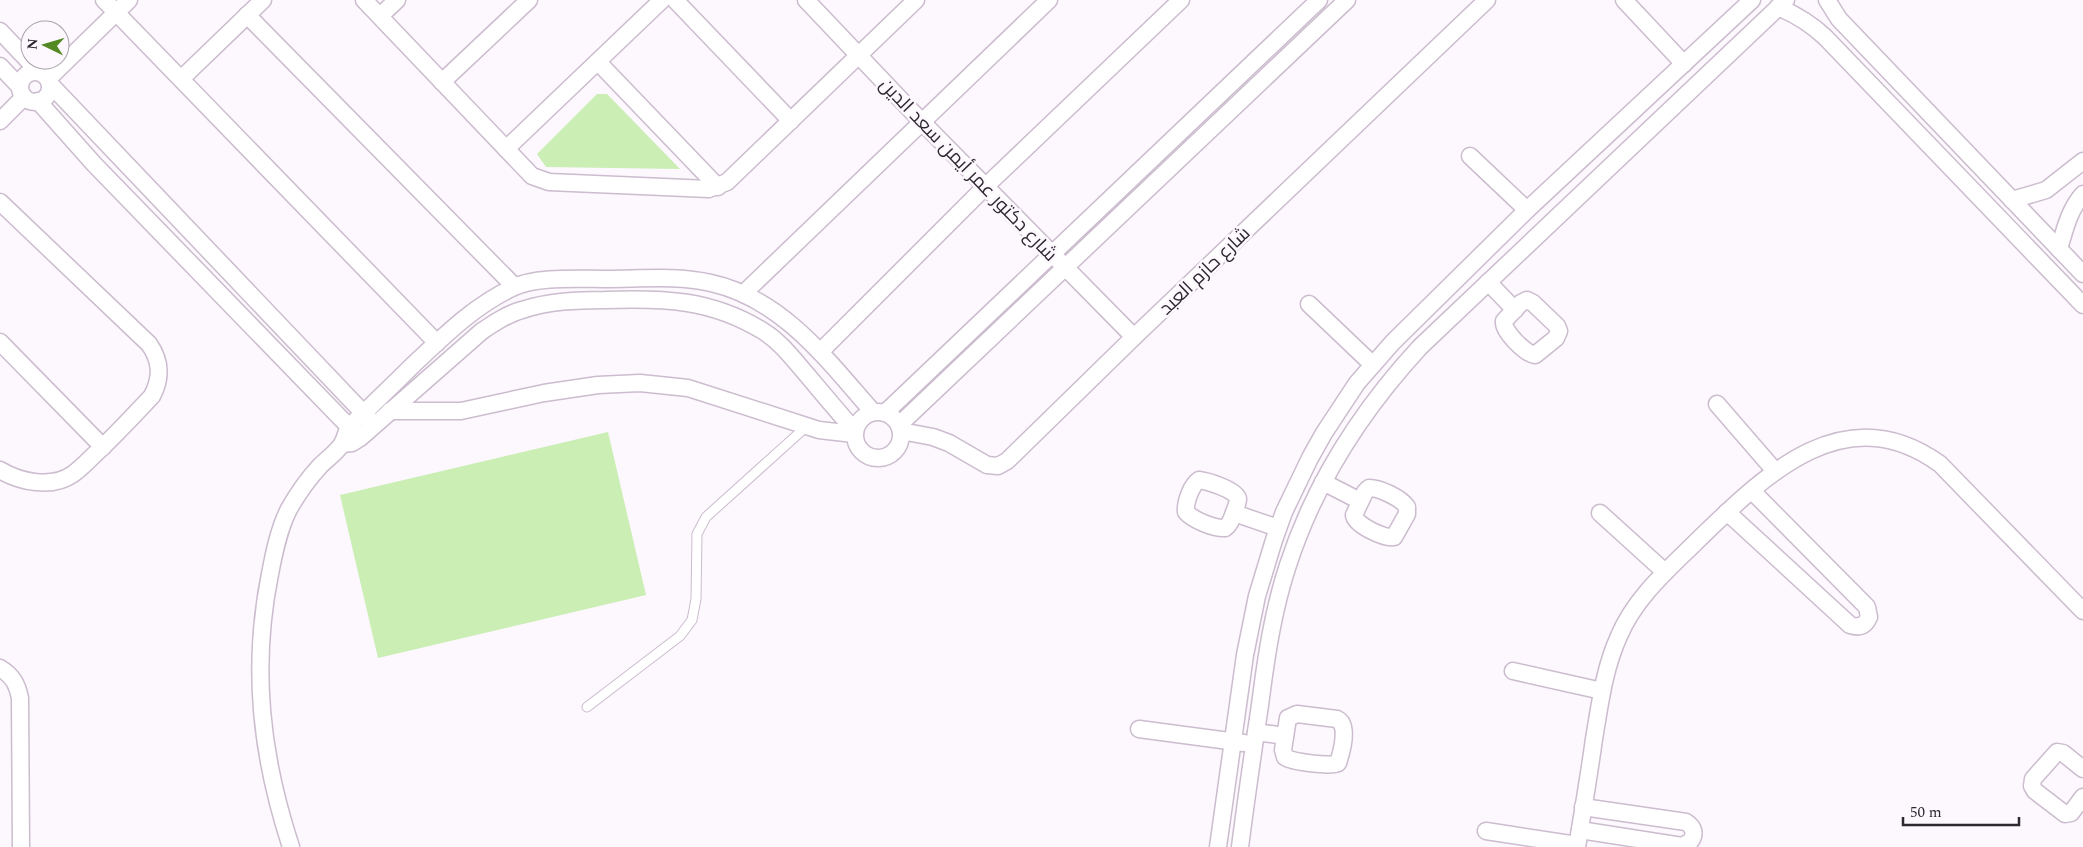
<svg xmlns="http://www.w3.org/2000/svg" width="2083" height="847" viewBox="0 0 2083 847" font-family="Spectral,Cairo,serif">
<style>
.green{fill:#caeeb4}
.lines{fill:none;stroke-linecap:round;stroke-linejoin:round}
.lane-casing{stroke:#cbbcce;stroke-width:11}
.street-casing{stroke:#cbbcce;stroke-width:19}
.lane{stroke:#fff;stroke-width:9}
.street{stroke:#fff;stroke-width:16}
.labels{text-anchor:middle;stroke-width:5;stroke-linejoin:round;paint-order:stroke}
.street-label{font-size:19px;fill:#2d282f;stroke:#fdf7fe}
</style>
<rect width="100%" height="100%" fill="#fdf7fe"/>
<g class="green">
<path d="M597,94H607L680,169L546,167L537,154Z"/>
<path d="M608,432L646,595L378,658L340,495Z"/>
</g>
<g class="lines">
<defs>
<path id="lane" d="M587,707L680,636L692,620L696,599L697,534L706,517L807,426"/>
<g id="street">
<path d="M104,0L437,343"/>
<path d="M364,0L532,176L549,182L709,189L727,182L916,0"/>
<path d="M675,0L791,121"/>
<path d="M806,0L922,122L1134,337"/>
<path d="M1624,0L1684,64"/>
<path d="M1827,0L1839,19L2083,274"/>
<path d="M1778,7C1797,15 1810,23 1825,37L2083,305"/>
<path d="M247,15L514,286"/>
<path d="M380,16L397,0"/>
<path d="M0,31L39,72"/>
<path d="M598,62L718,187"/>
<path d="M0,66L20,87"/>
<circle cx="35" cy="87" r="15"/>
<path d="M48,79L129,0"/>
<path d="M181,79L263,0"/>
<path d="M442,82L529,0"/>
<path d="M50,84L370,420"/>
<path d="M38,101L94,164L356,434"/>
<path d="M0,121L24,97"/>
<path d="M506,149L662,0"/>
<path d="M1470,156L1527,210"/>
<path d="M2012,200L2046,190L2083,161"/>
<path d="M0,202L149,344C161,361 162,377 152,396C133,416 114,437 93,456C87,462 80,469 73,474C52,489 20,482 0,470"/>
<path d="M2059,249C2065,229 2069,210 2083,194"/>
<path d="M1488,282L1515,310"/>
<path d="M743,294L1049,0"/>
<path d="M1527,300L1533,303L1557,326L1559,331L1556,338L1535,355C1526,354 1502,331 1504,321L1521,303Z"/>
<path d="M1309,304L1372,364"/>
<path d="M0,342L103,447"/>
<path d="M820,352L986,186L1181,0"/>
<path d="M1717,404L1775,471"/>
<path d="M390,411H461L544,393L598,385L640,383L688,388L819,430L854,434"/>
<circle cx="878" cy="435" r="23"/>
<path d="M885,413L1319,0"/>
<path d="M899,425L1347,0"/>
<path d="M901,431L933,437L949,443L987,465L998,466L1007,461L1134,337L1487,0"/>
<path d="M342,444L352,443L360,438L482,331C494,323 507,314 522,310C549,301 577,300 605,300C663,298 711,299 763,331C781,342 794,360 808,376C824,395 839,413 855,431"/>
<path d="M1199,480C1207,481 1237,490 1238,499C1238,502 1236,507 1235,510C1232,517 1231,524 1225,528C1215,529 1193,520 1186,512C1185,503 1191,485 1199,480Z"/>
<path d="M1323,482L1360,501"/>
<path d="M1369,488C1380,488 1401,498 1407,507V514L1394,537C1385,539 1355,525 1354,515L1365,492Z"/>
<path d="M1727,512L1850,625C1859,628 1865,626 1869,617L1867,607L1752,491"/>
<path d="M1234,513L1278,528"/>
<path d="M1600,513L1665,572"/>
<path d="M0,668C13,676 17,684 20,698L21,847"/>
<path d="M1513,671L1602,691"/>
<path d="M1297,714L1337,719C1349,725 1342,751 1338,763C1331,767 1292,762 1285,757L1283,750L1288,718Z"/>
<path d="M1139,729L1244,743"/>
<path d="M1256,732L1285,736"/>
<path d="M2083,769L2063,753L2057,752L2033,779L2032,786L2035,791L2065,814L2071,813L2083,797"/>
<path d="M1580,830L1682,846L1690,842C1696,834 1694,827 1686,822L1583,807"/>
<path d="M1486,831L1577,845"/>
<path d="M291,847C261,756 251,668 270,574C274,553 279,528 289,509C298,493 308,479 320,466C327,459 337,452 342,444C345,439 346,432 349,427C371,406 393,385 414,364C445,335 474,306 512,288C535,276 579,279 606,279C640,279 677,275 711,283C783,299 827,360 873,412"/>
<path d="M1218,847L1245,655L1257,596L1274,540L1284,512L1310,458L1324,433L1357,383L1393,342L1527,210L1752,0"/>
<path d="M1240,847C1246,800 1253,752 1260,705C1266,658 1273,610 1288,565C1315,482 1362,410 1420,347L1786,0"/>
<path d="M1577,847C1583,811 1589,775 1594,739C1600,704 1604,669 1619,636C1636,596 1670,568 1700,538C1767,473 1846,396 1940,464L2083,611"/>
</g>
</defs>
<use href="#lane" class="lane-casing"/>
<use href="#street" class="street-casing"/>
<use href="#lane" class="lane"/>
<use href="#street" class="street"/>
</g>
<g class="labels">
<g class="street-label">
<text transform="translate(969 169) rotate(46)" y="7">شارع دكتور عمر أيمن سعد الدين</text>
<text transform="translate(1204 270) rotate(-44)" y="7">شارع حازم العبد</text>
</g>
</g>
<g transform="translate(45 45) rotate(275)"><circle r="24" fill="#fdf7fe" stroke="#aaa4ab"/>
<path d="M0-4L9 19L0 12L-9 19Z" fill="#528922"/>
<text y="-8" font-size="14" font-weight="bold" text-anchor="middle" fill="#2d282f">N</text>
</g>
<path d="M1903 817v8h116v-8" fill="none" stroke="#2d282f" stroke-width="2.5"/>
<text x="1910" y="817" font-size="15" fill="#2d282f" stroke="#fdf7fe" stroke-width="4" paint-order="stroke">50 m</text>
</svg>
